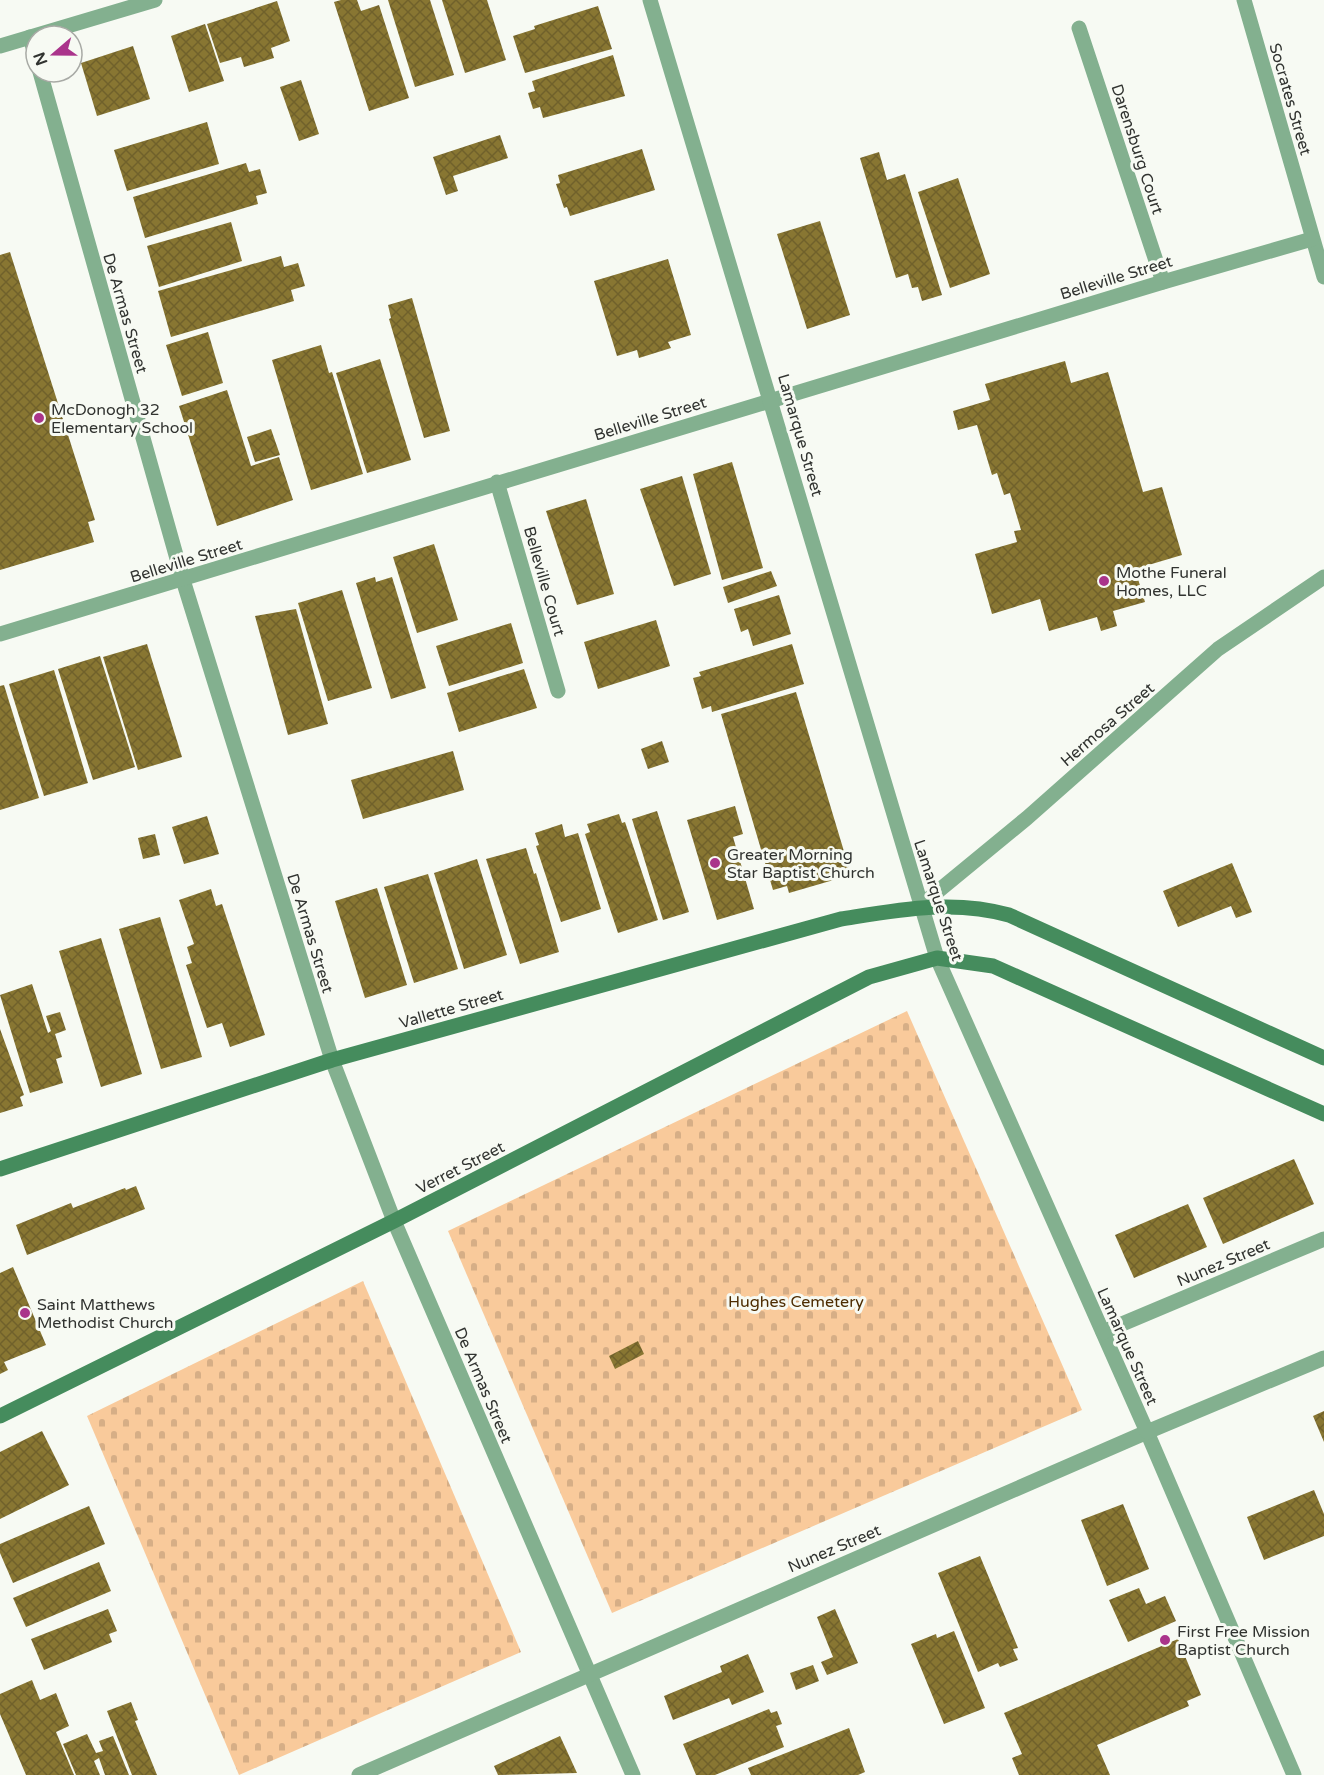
<svg xmlns="http://www.w3.org/2000/svg" width="1324" height="1775" viewBox="0 0 1324 1775" font-family="'Varela Round',sans-serif">
<style>
.cemetery{fill:url(#cemetery-stones)}
.building{fill:url(#building-cross-hatch)}
.lines{fill:none;stroke-linecap:round;stroke-linejoin:round}
.minor{stroke:#83b08f;stroke-width:15}
.tertiary{stroke:#83b08f;stroke-width:15}
.secondary{stroke:#458c5d;stroke-width:15}
.poi-dot{fill:#aa348b;stroke:#f7faf3;stroke-width:2}
.labels{text-anchor:middle;stroke-width:6;stroke-linejoin:round;paint-order:stroke}
.street-label{font-size:16px;fill:#313330;stroke:#f7faf3}
.poi-label{font-size:16px;fill:#313330;stroke:#f7faf3;text-anchor:start}
.park-label{font-size:16px;fill:#4d2c00;stroke:#f7faf3}
</style>
<defs>
<pattern id="cemetery-stones" width="16" height="16" patternUnits="userSpaceOnUse" patternTransform="scale(1.5)"><rect width="16" height="16" fill="#f9ca9b"/><path d="M2 7V4a2 2 0 0 1 4 0v3zM10 15v-3a2 2 0 0 1 4 0v3z" fill="#d6ae86"/></pattern>
<pattern id="building-cross-hatch" width="8" height="8" patternUnits="userSpaceOnUse" patternTransform="scale(1.5)"><rect width="8" height="8" fill="#887632"/><path d="M0 0l8 8M0 8l8-8" fill="none" stroke="#70612b"/></pattern>
</defs>
<rect width="100%" height="100%" fill="#f7faf3"/>
<g class="cemetery">
<path d="M907,1011L1082,1410L612,1613L448,1231Z"/>
<path d="M363,1281L521,1652L239,1775L87,1416Z"/>
</g>
<g class="building">
<path d="M341,0H357L361,11L379,5L409,98L369,111L334,2Z"/>
<path d="M388,0H430L454,75L415,87Z"/>
<path d="M442,0H487L506,60L465,73Z"/>
<path d="M277,1L290,41L271,48L274,58L244,67L241,57L220,63L207,24Z"/>
<path d="M598,6L612,49L525,73L513,36L535,29L534,26Z"/>
<path d="M205,24L224,81L189,92L171,36Z"/>
<path d="M133,46L150,99L97,116L81,63Z"/>
<path d="M613,55L625,96L543,118L540,107L533,109L528,93L535,91L532,81Z"/>
<path d="M301,80L319,134L299,141L280,87Z"/>
<path d="M207,122L219,164L127,191L114,150Z"/>
<path d="M500,135L508,158L453,176L458,191L446,195L433,157Z"/>
<path d="M642,149L655,190L570,216L567,207L564,208L556,184L560,183L558,175Z"/>
<path d="M879,152L887,180L905,174L942,295L922,301L918,287L912,288L908,274L896,278L860,158Z"/>
<path d="M246,163L249,172L260,169L267,193L256,196L258,204L145,238L133,197Z"/>
<path d="M958,178L990,274L950,288L918,192Z"/>
<path d="M820,221L850,315L807,329L777,234Z"/>
<path d="M231,222L242,261L159,287L147,246Z"/>
<path d="M10,252L95,520L88,522L94,542L0,570V255Z"/>
<path d="M281,256L284,267L298,263L305,286L291,290L294,301L171,337L158,291Z"/>
<path d="M668,259L691,335L668,342L671,348L639,358L637,350L617,356L594,281Z"/>
<path d="M412,298L450,431L424,438L389,319L391,318L388,305Z"/>
<path d="M208,332L223,383L182,396L166,345Z"/>
<path d="M321,345L329,373L332,372L363,474L311,490L272,360Z"/>
<path d="M380,359L411,460L367,473L336,373Z"/>
<path d="M1065,361L1071,383L1108,372L1143,492L1162,487L1182,555L1135,569L1145,602L1113,611L1117,626L1101,631L1097,617L1049,631L1040,599L992,614L975,554L1017,542L1014,531L1021,530L1010,493L1004,495L997,473L992,475L977,425L958,430L953,411L990,400L985,384Z"/>
<path d="M227,390L251,466L279,457L293,500L217,526L179,406Z"/>
<path d="M271,429L280,455L255,462L247,437Z"/>
<path d="M732,462L763,568L722,580L693,474Z"/>
<path d="M682,476L711,574L674,586L640,489Z"/>
<path d="M586,499L614,594L577,605L546,511Z"/>
<path d="M434,544L458,620L417,633L393,557Z"/>
<path d="M771,571L777,586L728,603L723,587Z"/>
<path d="M375,577L376,582L392,577L426,688L391,699L356,583Z"/>
<path d="M342,590L372,688L328,701L298,603Z"/>
<path d="M779,595L791,634L753,646L748,629L741,632L734,609Z"/>
<path d="M296,609L328,724L288,735L255,616Z"/>
<path d="M656,620L670,666L598,689L584,642Z"/>
<path d="M511,623L523,663L449,686L436,646Z"/>
<path d="M147,644L182,757L138,770L103,657Z"/>
<path d="M792,644L804,684L712,712L711,706L702,709L693,678L701,676L699,672Z"/>
<path d="M100,656L135,767L93,780L58,669Z"/>
<path d="M524,669L537,708L459,732L447,693Z"/>
<path d="M54,670L88,783L44,796L9,684Z"/>
<path d="M4,685L39,798L0,810V686Z"/>
<path d="M796,692L849,868L835,872L837,879L789,893L787,886L773,890L721,714Z"/>
<path d="M662,741L669,762L648,769L641,749Z"/>
<path d="M453,751L464,790L363,819L351,780Z"/>
<path d="M735,806L743,834L733,837L754,909L717,920L687,820Z"/>
<path d="M657,811L689,912L663,920L632,819Z"/>
<path d="M619,814L622,823L625,822L658,920L618,933L585,834L590,832L587,824Z"/>
<path d="M207,816L219,854L184,864L172,827Z"/>
<path d="M562,824L565,837L578,833L601,909L561,922L536,846L539,845L535,833Z"/>
<path d="M155,834L160,855L143,859L138,838Z"/>
<path d="M526,848L534,874L536,873L559,952L520,964L486,859Z"/>
<path d="M477,859L507,955L464,969L434,873Z"/>
<path d="M1232,863L1252,912L1236,918L1231,906L1178,927L1163,891Z"/>
<path d="M428,874L458,969L414,983L384,887Z"/>
<path d="M377,888L407,985L365,998L335,901Z"/>
<path d="M211,889L216,906L222,904L265,1035L230,1047L222,1023L207,1028L186,965L192,963L187,947L194,944L179,900Z"/>
<path d="M160,917L202,1057L161,1069L119,929Z"/>
<path d="M101,938L142,1074L101,1087L59,951Z"/>
<path d="M32,984L48,1033L51,1031L46,1016L60,1012L66,1030L55,1034L62,1057L56,1059L63,1083L30,1093L0,995Z"/>
<path d="M0,1029L24,1095L20,1097L23,1106L0,1113Z"/>
<path d="M1294,1159L1314,1204L1223,1244L1203,1198Z"/>
<path d="M136,1186L145,1209L27,1255L16,1225L71,1203L73,1208L125,1188L126,1190Z"/>
<path d="M1188,1204L1207,1247L1134,1278L1115,1235Z"/>
<path d="M13,1267L46,1345L4,1362L8,1370L0,1374V1273Z"/>
<path d="M638,1341L644,1354L615,1369L609,1356Z"/>
<path d="M1324,1411V1442L1313,1416Z"/>
<path d="M42,1431L69,1485L0,1519V1452Z"/>
<path d="M1314,1490L1324,1514V1536L1264,1560L1247,1517Z"/>
<path d="M1123,1504L1149,1569L1107,1586L1081,1520Z"/>
<path d="M89,1506L105,1544L13,1583L0,1553V1544Z"/>
<path d="M980,1556L1018,1648L1013,1649L1018,1660L1000,1667L998,1663L978,1672L938,1573Z"/>
<path d="M99,1562L111,1591L26,1627L13,1598Z"/>
<path d="M1139,1588L1146,1604L1165,1596L1176,1621L1128,1642L1109,1600Z"/>
<path d="M108,1609L117,1631L109,1634L112,1642L44,1670L31,1639Z"/>
<path d="M835,1609L858,1663L827,1675L821,1662L833,1657L817,1617Z"/>
<path d="M954,1631L985,1708L944,1724L911,1644L936,1634L937,1638Z"/>
<path d="M1178,1639L1201,1695L1187,1701L1189,1706L1097,1745L1110,1775H1019L1012,1758L1022,1754L1004,1713Z"/>
<path d="M748,1654L764,1692L732,1705L729,1698L673,1720L664,1696L722,1672L720,1666Z"/>
<path d="M813,1665L819,1681L796,1690L790,1673Z"/>
<path d="M32,1680L40,1700L56,1693L69,1726L56,1732L74,1775H26L0,1714V1694Z"/>
<path d="M131,1702L138,1720L135,1721L157,1775H132L107,1711Z"/>
<path d="M769,1709L771,1713L777,1711L782,1724L776,1726L784,1747L715,1775H696L683,1744Z"/>
<path d="M849,1728L865,1772L858,1775H751L748,1768Z"/>
<path d="M87,1734L96,1753L103,1751L99,1741L113,1736L129,1775H105L99,1758L94,1761L100,1775H76L63,1744Z"/>
<path d="M560,1736L577,1773L498,1775L494,1766Z"/>
</g>
<g class="lines">
<g class="minor">
<path d="M1244,0L1324,277"/>
<path d="M1079,28L1163,282"/>
<path d="M30,37L36,58"/>
<path d="M0,46L155,0"/>
<path d="M40,72L183,580L332,1060L394,1221L633,1775"/>
<path d="M497,482L558,691"/>
<path d="M0,634L1163,282L1312,239"/>
<path d="M920,906L1027,818L1218,649L1324,577"/>
<path d="M359,1775L1147,1432L1294,1775"/>
</g>
<g class="tertiary">
<path d="M650,0L937,958L1147,1432L1324,1358"/>
<path d="M1103,1332L1324,1239"/>
</g>
<g class="secondary">
<path d="M0,1169L332,1060L841,919C898,910 953,899 1009,915L1324,1058"/>
<path d="M0,1416L394,1221L869,977L937,958L993,966L1324,1114"/>
</g>
</g>
<g class="poi-dot">
<circle cx="39" cy="418" r="6"/>
<circle cx="1104" cy="581" r="6"/>
<circle cx="715" cy="863" r="6"/>
<circle cx="25" cy="1313" r="6"/>
<circle cx="1165" cy="1640" r="6"/>
</g>
<g class="labels">
<g class="street-label">
<text transform="translate(1291 99) rotate(74)" y="6">Socrates Street</text>
<text transform="translate(1138 149) rotate(72)" y="6">Darensburg Court</text>
<text transform="translate(1116 277) rotate(-17)" y="6">Belleville Street</text>
<text transform="translate(126 313) rotate(74)" y="6">De Armas Street</text>
<text transform="translate(650 418) rotate(-17)" y="6">Belleville Street</text>
<text transform="translate(801 435) rotate(74)" y="6">Lamarque Street</text>
<text transform="translate(186 560) rotate(-17)" y="6">Belleville Street</text>
<text transform="translate(545 581) rotate(74)" y="6">Belleville Court</text>
<text transform="translate(1107 724) rotate(-41)" y="6">Hermosa Street</text>
<text transform="translate(939 900) rotate(72)" y="6">Lamarque Street</text>
<text transform="translate(311 933) rotate(73)" y="6">De Armas Street</text>
<text transform="translate(451 1008) rotate(-16)" y="6">Vallette Street</text>
<text transform="translate(460 1167) rotate(-27)" y="6">Verret Street</text>
<text transform="translate(1223 1262) rotate(-23)" y="6">Nunez Street</text>
<text transform="translate(1128 1346) rotate(66)" y="6">Lamarque Street</text>
<text transform="translate(484 1385) rotate(67)" y="6">De Armas Street</text>
<text transform="translate(834 1548) rotate(-23)" y="6">Nunez Street</text>
</g>
<g class="poi-label">
<text x="51" y="415">McDonogh 32<tspan x="51" dy="18">Elementary School</tspan></text>
<text x="1116" y="578">Mothe Funeral<tspan x="1116" dy="18">Homes, LLC</tspan></text>
<text x="727" y="860">Greater Morning<tspan x="727" dy="18">Star Baptist Church</tspan></text>
<text x="37" y="1310">Saint Matthews<tspan x="37" dy="18">Methodist Church</tspan></text>
<text x="1177" y="1637">First Free Mission<tspan x="1177" dy="18">Baptist Church</tspan></text>
</g>
<g class="park-label">
<text x="796" y="1307">Hughes Cemetery</text>
</g>
</g>
<g transform="translate(54 54) rotate(250)"><circle r="28" fill="#f7faf3" stroke="#a8aaa5" stroke-width="1.5"/>
<path d="M0-4.5L10 22L0 15L-10 22Z" fill="#aa348b"/>
<text y="-9" font-size="16" font-weight="bold" text-anchor="middle" fill="#313330">N</text>
</g>
</svg>
